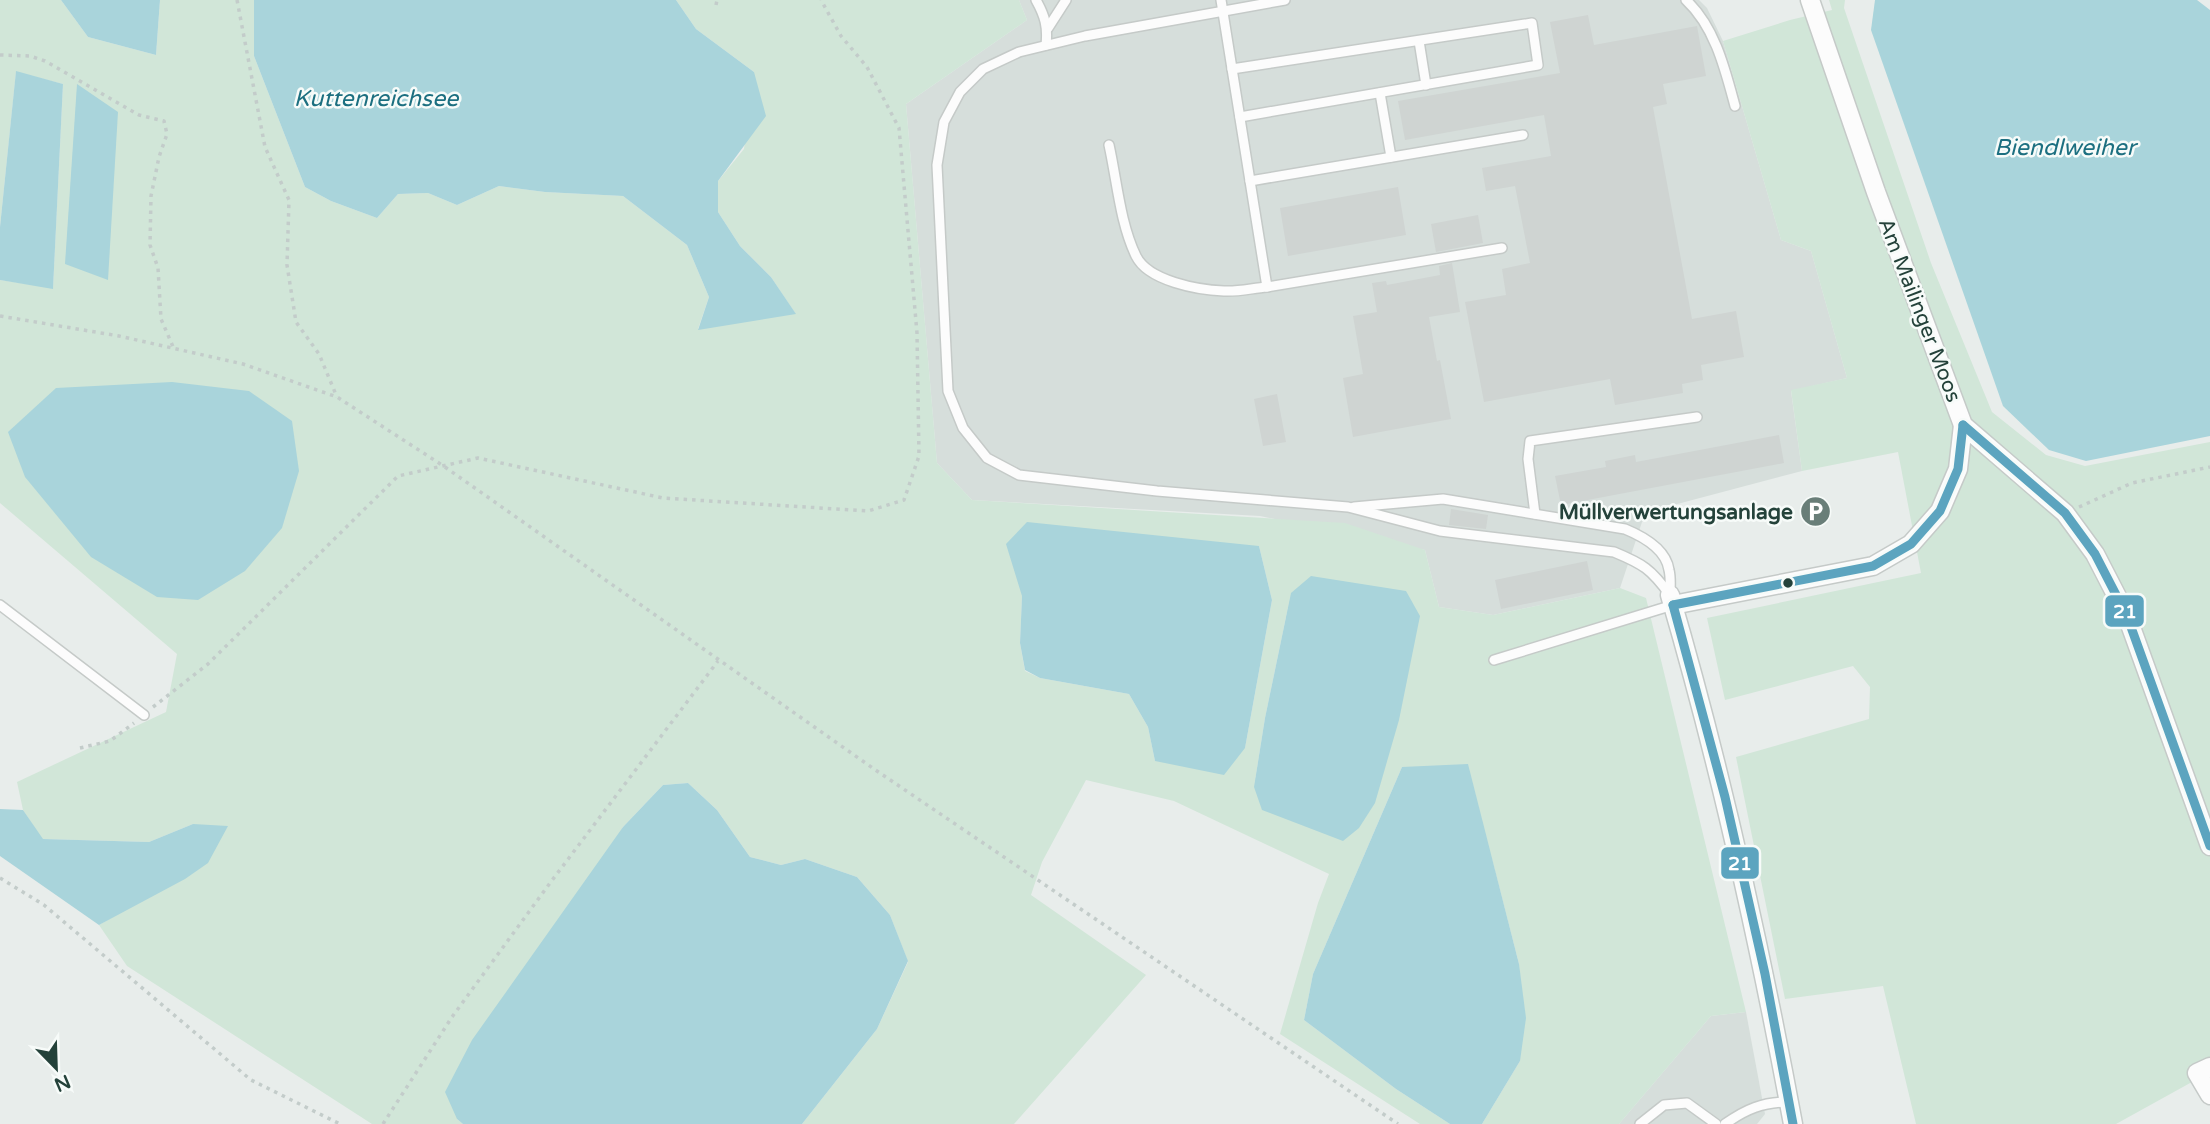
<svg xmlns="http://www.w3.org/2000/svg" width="2210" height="1124" viewBox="0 0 2210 1124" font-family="'Varela Round',sans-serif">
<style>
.built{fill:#d6dedb}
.green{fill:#d1e6d8;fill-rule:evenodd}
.water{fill:#a9d4db}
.building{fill:#cfd4d2}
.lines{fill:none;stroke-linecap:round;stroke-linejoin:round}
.lane-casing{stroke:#c5cac8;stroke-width:12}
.street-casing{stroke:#c5cac8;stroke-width:21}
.path{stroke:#c3ccca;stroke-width:3.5;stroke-dasharray:3.5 5;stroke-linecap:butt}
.lane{stroke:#fcfcfc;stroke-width:9}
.street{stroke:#fcfcfc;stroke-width:18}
.bus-1-casing{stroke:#f7fbf9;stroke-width:14}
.bus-1{stroke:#5ca4bf;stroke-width:9}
.bus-dot{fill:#24423a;stroke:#f7fbf9;stroke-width:2.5}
.labels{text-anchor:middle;stroke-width:5;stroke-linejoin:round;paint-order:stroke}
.street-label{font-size:21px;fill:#24423a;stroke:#f7fbf9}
.poi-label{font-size:21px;font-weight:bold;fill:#24423a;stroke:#f7fbf9;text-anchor:end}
.water-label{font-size:23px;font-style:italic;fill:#1c6f80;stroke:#f7fbf9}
.line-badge{stroke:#f7fbf9;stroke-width:2.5}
.badge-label{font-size:19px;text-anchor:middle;font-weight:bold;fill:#fff}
</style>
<rect width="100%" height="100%" fill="#e8edeb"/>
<g class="built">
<path d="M1019,0H1699L1707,8L1723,41L1781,240L1811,251L1847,378L1791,391L1802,471L1666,507L1642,522L1620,588L1493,615L1439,607L1425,550L1260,516L972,500L937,463L906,104L1027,20Z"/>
<path d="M1746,1012L1765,1114L1757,1124H1619L1711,1016Z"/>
</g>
<g class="green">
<path d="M0,0H61L88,37L156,55L160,0H254V56L305,187L331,201L377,218L398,194L428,193L457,205L499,186L545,192L623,196L687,245L709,297L698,329L795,313L771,277L740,246L718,212V181L744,149L754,72L696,29L676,0H1019L1027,20L906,104L937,463L972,500L1345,523L1425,550L1439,607L1493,615L1620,588L1646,598L1746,1012L1711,1016L1619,1124H1482L1520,1061L1519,964L1492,859L1402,767L1313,974L1304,1020L1396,1089L1450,1124H1420L1280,1034L1318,903L1329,874L1174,801L1086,780L1042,862L1031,895L1146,975L1014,1124H802L877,1029L908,962L890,915L857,877L805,859L781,865L750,857L717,810L688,783L663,785L623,827L457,1119L463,1124H372L127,966L99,925L128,908L193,824L149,842L42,839L23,810L17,782L166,712L177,654L0,503V280L53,288L63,84L16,72L0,227ZM1259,546L1272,600L1245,748L1155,761L1148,727L1129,694L1040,678L1025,671L1020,643L1022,596ZM1291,593L1254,787L1265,718Z"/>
<path d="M1829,0H1845L1844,8L1931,263L1992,412L2046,455L2085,466L2210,442V1072L2116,1124H1916L1883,986L1785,999L1736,757L1869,719L1870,687L1853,666L1725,700L1707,618L1921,573L1898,452L1802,471L1791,390L1847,378L1811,251L1781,240L1723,41L1790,20L1832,10Z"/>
</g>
<g class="water">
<path d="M61,0H160L156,55L88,37Z"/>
<path d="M254,0H676L696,29L754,72L766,116L718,181V212L740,246L771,277L796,314L698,330L709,297L687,245L623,196L545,192L499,186L457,205L428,193L398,194L377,218L331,201L305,187L254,56Z"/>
<path d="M1875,0H2197L2210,10V436L2086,461L2049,450L2003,406L1871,30Z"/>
<path d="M16,71L63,84L53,289L0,280V227Z"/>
<path d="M77,84L118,112L108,280L65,264Z"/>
<path d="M172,382L249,391L292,421L299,471L282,528L245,571L198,600L157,597L91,557L25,477L8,432L56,388Z"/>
<path d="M1027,522L1259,546L1272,600L1245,748L1224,775L1155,761L1148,727L1129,694L1040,678L1025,670L1020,643L1022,596L1006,544Z"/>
<path d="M1311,576L1406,591L1420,616L1399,720L1375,803L1359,828L1343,841L1262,810L1254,787L1265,718L1291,593Z"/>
<path d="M1468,764L1519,964L1526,1018L1520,1061L1482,1124H1450L1396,1089L1304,1020L1313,974L1402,767Z"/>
<path d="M688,783L717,810L750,857L781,865L805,859L857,877L890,915L908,961L877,1029L802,1124H463L457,1119L445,1092L472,1040L623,827L663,785Z"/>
<path d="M0,809L23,810L43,839L149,842L193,824L228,826L208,863L185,879L99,925L0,856Z"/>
</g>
<g class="building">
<path d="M1588,15L1594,45L1697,26L1706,76L1663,84L1667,104L1653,107L1692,319L1736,311L1744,357L1701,365L1703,380L1682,384L1683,393L1615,405L1610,379L1484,402L1465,302L1506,295L1502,269L1530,263L1515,186L1486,191L1482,168L1551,156L1544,115L1405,140L1398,101L1560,73L1550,22Z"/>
<path d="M1398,187L1406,235L1288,256L1280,208Z"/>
<path d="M1478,215L1483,243L1436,252L1431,224Z"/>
<path d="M1452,263L1460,312L1429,317L1437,361L1440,360L1451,419L1353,437L1343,378L1363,374L1353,316L1377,312L1372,283L1386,281L1387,285L1440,275L1439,266Z"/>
<path d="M1277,394L1286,442L1263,446L1254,399Z"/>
<path d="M1779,435L1784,463L1561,505L1555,476L1606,467L1605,461L1635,455L1636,462Z"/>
<path d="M1451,509L1488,515L1486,529L1449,525Z"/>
<path d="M1587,561L1593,590L1501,609L1495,580Z"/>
</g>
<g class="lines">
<defs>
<g id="lane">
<path d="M1036,0C1045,16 1048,27 1046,45"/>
<path d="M1221,0L1267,287L1502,248"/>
<path d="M1285,0L1085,36L1019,52L983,69L960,92L944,122L937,165L948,391L963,428L987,458L1019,475L1157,491L1348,507L1440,531L1614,552C1643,564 1651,569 1670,595"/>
<path d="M1686,0C1715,27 1725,69 1735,106"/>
<path d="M1048,28L1066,0"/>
<path d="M1419,41L1426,85"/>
<path d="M1232,69L1532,23L1538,65L1240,117"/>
<path d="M1380,93L1391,157"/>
<path d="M1109,145C1117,181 1120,223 1136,256C1148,281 1198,290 1224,291C1238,292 1253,288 1267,287"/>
<path d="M1250,181L1523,135"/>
<path d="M1354,507L1443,499L1625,529C1642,536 1666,549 1669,570C1671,578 1670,586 1670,593"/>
<path d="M1535,514L1528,459L1530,441L1697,417"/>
<path d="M0,605L144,715"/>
<path d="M1494,660L1673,605"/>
<path d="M1640,1124L1664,1105L1687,1103L1716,1124"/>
<path d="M1725,1124C1746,1109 1763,1102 1789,1102"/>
</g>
<g id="street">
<path d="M1810,0L1876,192L1963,425L2065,513L2095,554L2127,616L2210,846"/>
<path d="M1670,595C1721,769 1760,946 1793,1124"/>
<path d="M1673,605L1873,566L1911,544L1940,511L1958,469L1963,425"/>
<path d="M2210,1067L2197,1073L2210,1095"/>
</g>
</defs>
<use href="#lane" class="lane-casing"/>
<use href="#street" class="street-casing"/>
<g class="path">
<path d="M237,0L265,147L289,200L287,265L296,322L319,354L337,397"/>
<path d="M716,5L717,0"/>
<path d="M0,55L30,56L45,61L139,115L164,121L167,134L159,157L151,196L150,245L158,268L161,319L174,349"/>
<path d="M0,316L119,336L243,364L337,397L445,467L874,769L1398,1124"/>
<path d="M2079,507L2132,483L2210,467"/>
<path d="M153,707L208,664L398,476L478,458L663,498L868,511L904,500L919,456L917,333L899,128L867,67L841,36L821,0"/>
<path d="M80,748L110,741L134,723"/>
<path d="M0,878L44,905L251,1080L340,1124"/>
<path d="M383,1124L452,1017L550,883L718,661"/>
</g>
<use href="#lane" class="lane"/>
<use href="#street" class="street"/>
<defs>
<g id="bus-1">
<path d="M1963,425L2065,513L2095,554L2127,616L2210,846"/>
<path d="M1673,605L1725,797L1765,974L1793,1124"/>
<path d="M1673,605L1873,566L1911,544L1940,511L1958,469L1963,425"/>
</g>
</defs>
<use href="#bus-1" class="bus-1-casing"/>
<use href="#bus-1" class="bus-1"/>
</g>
<defs>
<symbol id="parking-disc" viewBox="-11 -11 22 22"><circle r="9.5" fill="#697e78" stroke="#f7fbf9"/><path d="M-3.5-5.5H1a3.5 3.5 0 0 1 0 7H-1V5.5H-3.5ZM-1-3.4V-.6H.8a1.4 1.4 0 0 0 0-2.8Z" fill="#fff"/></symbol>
</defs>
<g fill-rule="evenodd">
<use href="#parking-disc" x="1798" y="494" width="35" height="35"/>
</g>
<circle class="bus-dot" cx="1788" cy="583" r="6"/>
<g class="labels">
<g class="street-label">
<text transform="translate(1920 310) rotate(69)" y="7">Am Mailinger Moos</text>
</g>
<g class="poi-label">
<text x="1793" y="519">Müllverwertungsanlage</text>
</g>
<g class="water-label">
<text x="376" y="106">Kuttenreichsee</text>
<text x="2065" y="155">Biendlweiher</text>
</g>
</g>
<g class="line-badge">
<rect x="2104" y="594" width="41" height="34" rx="7" fill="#5ca4bf"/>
<rect x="1720" y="846" width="40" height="34" rx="7" fill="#5ca4bf"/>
</g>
<g class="badge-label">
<text x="2125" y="618">21</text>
<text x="1740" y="870">21</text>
</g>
<g transform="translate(56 1068) rotate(157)" stroke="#f7fbf9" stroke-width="5" paint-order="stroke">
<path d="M0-5L12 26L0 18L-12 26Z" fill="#24423a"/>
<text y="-10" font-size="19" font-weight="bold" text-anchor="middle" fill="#24423a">N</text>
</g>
</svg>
